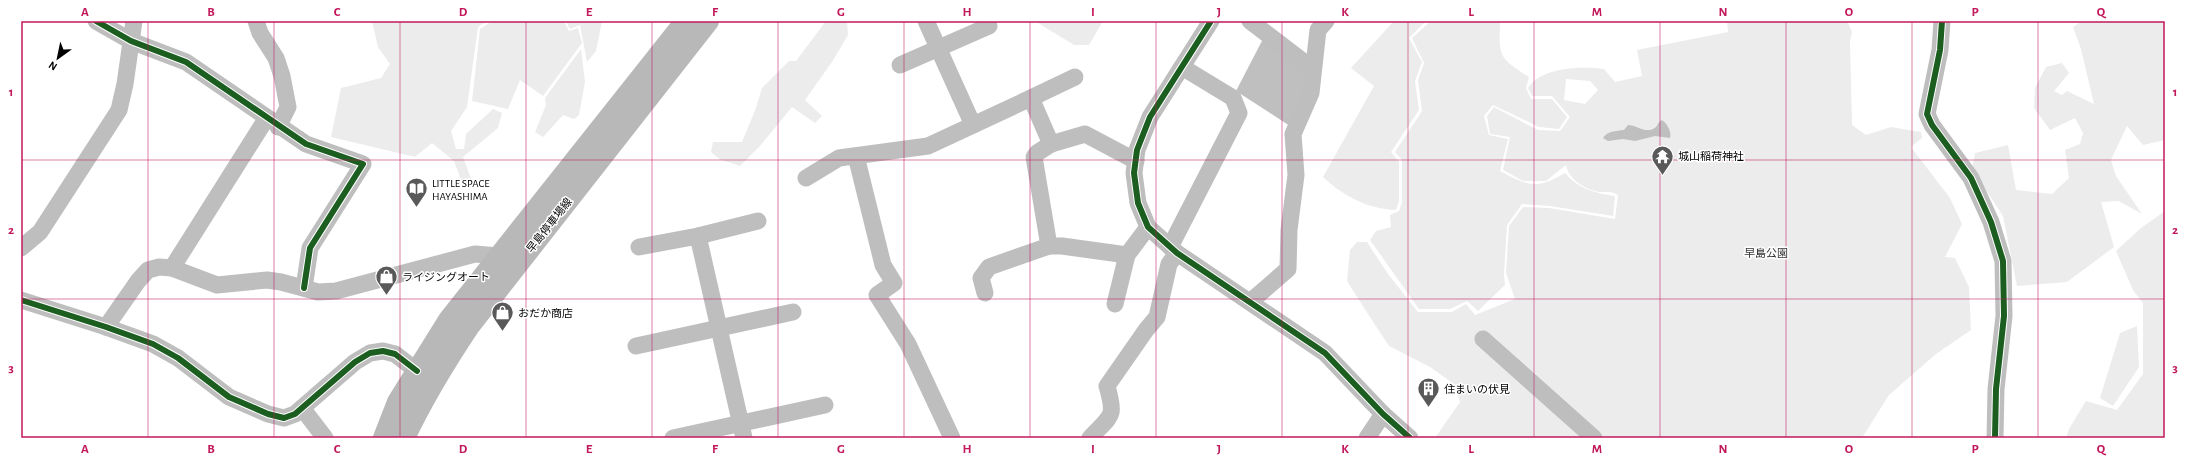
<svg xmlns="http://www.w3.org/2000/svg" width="2186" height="459" viewBox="0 0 2186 459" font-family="'Alegreya Sans','Noto Sans JP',sans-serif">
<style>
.green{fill:#ececec;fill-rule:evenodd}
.water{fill:#bfbfbf}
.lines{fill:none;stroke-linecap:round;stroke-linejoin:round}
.minor{stroke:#bebebe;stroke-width:17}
.secondary{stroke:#b8b8b8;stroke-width:22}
.cycleway-casing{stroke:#fff;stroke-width:8}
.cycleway{stroke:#1b5e20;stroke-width:6}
.grid{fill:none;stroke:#c2185b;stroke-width:1;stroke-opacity:0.55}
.labels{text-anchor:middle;stroke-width:3;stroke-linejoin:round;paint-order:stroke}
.poi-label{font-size:11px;fill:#000;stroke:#fff;text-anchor:start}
.street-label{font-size:11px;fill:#000;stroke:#fff}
.park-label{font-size:11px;fill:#333;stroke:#fff}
.neatline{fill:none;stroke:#c2185b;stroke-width:1.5}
.grid-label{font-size:13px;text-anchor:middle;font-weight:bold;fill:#c2185b}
</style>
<rect width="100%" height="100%" fill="#fff"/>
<g class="green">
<path d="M372,21H487L478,27L467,107L451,131L456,149H464L466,134L493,109L502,113L498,128L463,157L473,184L469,188L463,185L454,161L432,143L415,157L331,137L341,88L381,78L390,64L378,47Z"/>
<path d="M492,21H564L569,31L578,28L582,43L543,96L520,80L508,109L472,101L480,29Z"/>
<path d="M566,21H602L596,51L587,62L580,25L570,29Z"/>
<path d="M826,21H847L848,35L832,62L805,100L822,116L815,123L792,107L760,146L740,166L719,159L711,152L713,142H742L756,108L762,88L789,61H796Z"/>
<path d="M1035,21H1103L1089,45H1074Z"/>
<path d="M1394,21H1426L1409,38L1422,62L1415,81L1419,110L1391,152L1399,162V201L1396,210C1368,209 1343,196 1323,177L1374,86L1351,68Z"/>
<path d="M1431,21H1500C1499,57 1498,57 1529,77L1526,88L1531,99H1552L1567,117L1559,129L1539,127L1493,105L1484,116L1489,135L1508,139L1500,171C1529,186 1536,190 1565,173C1579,189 1594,193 1615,196L1613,216L1550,206L1522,204L1507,225L1504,274L1505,285L1478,311L1467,301L1450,309H1419L1370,240L1376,231L1391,227L1390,215L1399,211L1402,202V160L1395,152L1422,111L1418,80L1424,63L1412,38Z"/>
<path d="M1727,21H1847L1852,32L1850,41L1852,125L1866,135L1891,127L1921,132L1922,138L1911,147L1950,198L1962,224L1945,257L1955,258L1969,287L1971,330L1936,354L1889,395L1862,438H1435L1460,402L1454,384L1430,367L1389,346L1368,314L1347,281L1350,250L1357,242H1367L1388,274L1418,312H1452L1466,304L1475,315L1515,299L1506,273L1509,226L1523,207L1549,208L1615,219L1618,195C1612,191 1606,192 1599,192C1586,190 1568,179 1566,165L1546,181H1523L1503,170L1510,137L1490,134L1487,116L1494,107L1538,130L1560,131L1570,117L1552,96H1532L1528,88C1541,67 1581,66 1604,69L1615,82L1642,76L1637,50L1728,32ZM1566,79L1590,81L1598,90L1585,104L1564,100Z"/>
<path d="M2082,21H2165V140L2143,145L2127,126L2111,160L2116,176L2142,214L2119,201L2101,202L2114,247L2067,282L2017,286L2003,216L1972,169L1975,153L2008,145L2016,190L2052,194L2069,178L2065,150L2080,144L2083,133L2075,118L2050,130L2034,108L2035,88L2046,67L2062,63L2069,73L2054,91L2062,95L2067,91L2094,104L2081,49L2073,27Z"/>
<path d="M581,49L585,82L579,115L574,119L563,115L543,137L535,132L546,105L545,98Z"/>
<path d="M2165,211V438H2066L2069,429L2086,401L2117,410L2143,374V303L2133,290L2116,251L2141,228Z"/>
<path d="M2137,326L2139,367L2113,406L2100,398L2120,333Z"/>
</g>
<g class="water">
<path d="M1264,37L1308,73L1305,93L1290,126L1236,91Z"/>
<path d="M1662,120C1667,123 1672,132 1670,138L1655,136L1635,141L1623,139L1608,141L1603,138C1607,131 1616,131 1624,130L1628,125C1637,125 1646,135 1656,127C1658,125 1658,122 1662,120Z"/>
</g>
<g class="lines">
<g class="minor">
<path d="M96,21L131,41L186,62L306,144L363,164L310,248L304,288"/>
<path d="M256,21L260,33L276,58L282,76L288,107L278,127"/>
<path d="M926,21L973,125"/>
<path d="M1211,21L1150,117L1137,150L1134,173L1138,203L1148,227L1177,253L1325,353L1383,414L1410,438"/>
<path d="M1250,21L1313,69"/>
<path d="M1942,21L1940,50L1927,114L1932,125L1971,178L1991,222L2003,261L2004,316L1996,389L1995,438"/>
<path d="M900,65L989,26"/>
<path d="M1031,98L1075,77"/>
<path d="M856,156L883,265L894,283L877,295L908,344L952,438"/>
<path d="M806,178L839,158L928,146L1031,98L1051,144L1085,134L1136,161"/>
<path d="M698,236L758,221"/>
<path d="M1049,246L1034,157L1037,153L1051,144"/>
<path d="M639,247L698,236L744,438"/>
<path d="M1170,247L1239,113L1233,98L1182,67"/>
<path d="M21,248L40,232L119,110L125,84L134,21"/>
<path d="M172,268L266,119"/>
<path d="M985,293L981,278L989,267L1049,246H1062L1127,255"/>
<path d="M21,300L106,327L153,344L178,358L229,397L268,414L284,418L295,414L355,362L370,353L383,351L395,354L417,371"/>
<path d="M1250,302L1288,269L1289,230L1296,175L1293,134L1311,93L1318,30L1326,21"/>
<path d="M1115,304L1127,255L1148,227"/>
<path d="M106,327L138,281L148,270L159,267L172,268L217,285L267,280L281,282L318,292L336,291L475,254L499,256L506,262"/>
<path d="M1483,339L1594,438"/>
<path d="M636,346L793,312"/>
<path d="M302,408L325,438"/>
<path d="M673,438L825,405"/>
<path d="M1090,438C1112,414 1116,418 1107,386L1146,330L1157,317L1169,264L1177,253"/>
<path d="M1367,438L1383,414"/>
</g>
<g class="secondary">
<path d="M384,438L398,402L449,320L686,21"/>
<path d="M404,438C423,398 445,362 469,326L708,21"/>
</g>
<defs>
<g id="cycleway">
<path d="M96,21L131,41L186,62L306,144L363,164L310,248L304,288"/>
<path d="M1211,21L1150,117L1137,150L1134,173L1138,203L1148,227L1177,253L1325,353L1383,414L1410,438"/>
<path d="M1942,21L1940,50L1927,114L1932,125L1971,178L1991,222L2003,261L2004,316L1996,389L1995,438"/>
<path d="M21,300L106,327L153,344L178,358L229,397L268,414L284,418L295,414L355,362L370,353L383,351L395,354L417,371"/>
</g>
</defs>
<use href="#cycleway" class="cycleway-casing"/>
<use href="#cycleway" class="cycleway"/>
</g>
<path class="grid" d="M148,21V438M274,21V438M400,21V438M526,21V438M652,21V438M778,21V438M904,21V438M1030,21V438M1156,21V438M1282,21V438M1408,21V438M1534,21V438M1660,21V438M1786,21V438M1912,21V438M2038,21V438M21,160H2165M21,299H2165"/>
<defs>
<symbol id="temple-pin" viewBox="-11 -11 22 30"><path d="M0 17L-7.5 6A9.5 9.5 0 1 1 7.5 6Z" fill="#595959" stroke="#fff"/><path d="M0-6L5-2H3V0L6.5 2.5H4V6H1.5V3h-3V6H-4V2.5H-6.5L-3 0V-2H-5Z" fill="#fff"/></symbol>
<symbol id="library-pin" viewBox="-11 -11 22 30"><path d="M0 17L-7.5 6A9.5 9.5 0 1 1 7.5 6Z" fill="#595959" stroke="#fff"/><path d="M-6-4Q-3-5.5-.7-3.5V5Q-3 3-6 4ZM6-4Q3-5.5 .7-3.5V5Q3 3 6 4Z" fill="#fff"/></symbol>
<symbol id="shop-pin" viewBox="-11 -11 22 30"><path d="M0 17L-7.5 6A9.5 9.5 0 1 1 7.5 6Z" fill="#595959" stroke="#fff"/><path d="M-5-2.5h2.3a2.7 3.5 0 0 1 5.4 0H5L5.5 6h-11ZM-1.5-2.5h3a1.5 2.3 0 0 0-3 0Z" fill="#fff"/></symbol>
<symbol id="building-pin" viewBox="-11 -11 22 30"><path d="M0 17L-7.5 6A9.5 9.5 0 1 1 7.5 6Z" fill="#595959" stroke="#fff"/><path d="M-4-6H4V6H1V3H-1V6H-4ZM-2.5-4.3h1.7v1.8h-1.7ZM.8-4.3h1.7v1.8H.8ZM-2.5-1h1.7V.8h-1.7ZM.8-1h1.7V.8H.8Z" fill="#fff"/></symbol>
</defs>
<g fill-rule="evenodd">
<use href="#temple-pin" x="1650" y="144" width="25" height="34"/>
<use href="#library-pin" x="404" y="176" width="25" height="34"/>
<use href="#shop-pin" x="374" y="264" width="25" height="34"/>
<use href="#shop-pin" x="490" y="300" width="25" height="34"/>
<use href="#building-pin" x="1416" y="376" width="25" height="34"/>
</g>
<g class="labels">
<g class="poi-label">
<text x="1678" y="160">城山稲荷神社</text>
<text x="432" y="187">LITTLE SPACE<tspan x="432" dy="13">HAYASHIMA</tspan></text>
<text x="402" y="281">ライジングオート</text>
<text x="518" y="317">おだか商店</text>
<text x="1444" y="393">住まいの伏見</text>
</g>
<g class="street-label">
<text transform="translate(549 225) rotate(-52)" y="4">早島停車場線</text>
</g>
<g class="park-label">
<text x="1766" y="257">早島公園</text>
</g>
</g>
<rect width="2186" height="459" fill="none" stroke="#ffffff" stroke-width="44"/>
<g transform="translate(58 58) rotate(213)" stroke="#ffffff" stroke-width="3" paint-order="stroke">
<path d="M0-3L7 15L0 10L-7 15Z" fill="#000000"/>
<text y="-6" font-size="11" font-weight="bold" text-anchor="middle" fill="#000000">N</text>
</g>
<rect x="22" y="22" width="2142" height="415" class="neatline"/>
<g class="grid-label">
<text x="85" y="16">A</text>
<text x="211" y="16">B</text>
<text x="337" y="16">C</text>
<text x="463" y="16">D</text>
<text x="589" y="16">E</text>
<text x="715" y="16">F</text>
<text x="841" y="16">G</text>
<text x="967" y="16">H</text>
<text x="1093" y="16">I</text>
<text x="1219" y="16">J</text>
<text x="1345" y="16">K</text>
<text x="1471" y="16">L</text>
<text x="1597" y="16">M</text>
<text x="1723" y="16">N</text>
<text x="1849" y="16">O</text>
<text x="1975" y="16">P</text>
<text x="2101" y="16">Q</text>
<text x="11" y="96">1</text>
<text x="2175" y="96">1</text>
<text x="11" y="234">2</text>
<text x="2175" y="234">2</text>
<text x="11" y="372">3</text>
<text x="2175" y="372">3</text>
<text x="85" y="453">A</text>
<text x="211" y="453">B</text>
<text x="337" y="453">C</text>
<text x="463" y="453">D</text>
<text x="589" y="453">E</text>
<text x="715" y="453">F</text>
<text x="841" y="453">G</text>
<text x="967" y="453">H</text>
<text x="1093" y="453">I</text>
<text x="1219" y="453">J</text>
<text x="1345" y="453">K</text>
<text x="1471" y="453">L</text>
<text x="1597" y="453">M</text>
<text x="1723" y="453">N</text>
<text x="1849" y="453">O</text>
<text x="1975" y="453">P</text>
<text x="2101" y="453">Q</text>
</g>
</svg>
